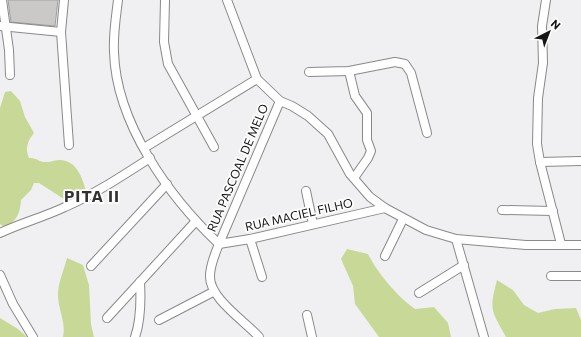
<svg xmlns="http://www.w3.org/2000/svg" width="581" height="337" viewBox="0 0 581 337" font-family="Commissioner,sans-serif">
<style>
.green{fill:#c8d997}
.building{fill:#cbc9c8;stroke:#9f9e9d}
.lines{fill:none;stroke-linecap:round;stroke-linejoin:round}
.minor-casing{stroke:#89898a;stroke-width:10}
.minor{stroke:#fff;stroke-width:8}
.labels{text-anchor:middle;stroke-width:3.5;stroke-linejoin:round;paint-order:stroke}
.street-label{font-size:12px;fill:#161617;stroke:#fefeff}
.district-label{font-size:16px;font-weight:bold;letter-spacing:1px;fill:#323233;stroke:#fefeff}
</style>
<rect width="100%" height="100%" fill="#f0f0f2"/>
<g class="green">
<path d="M11,91L20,101L25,117L34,133C27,142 25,148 29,158C36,157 40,163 47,162C51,162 55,160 60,160C77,161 82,177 86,191L67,201L39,183H34L31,190L21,200C20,213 17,222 4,227L0,224V108L5,92Z"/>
<path d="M347,249L368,254C378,274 398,297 415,309L434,307L448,323L451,337H379L355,304L353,286L341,259Z"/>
<path d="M67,258L83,265L89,285L91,324L94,337H63C66,323 59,312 58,297C57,285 64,270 67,258Z"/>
<path d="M497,280L513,290L524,305L538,313L555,309L576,308L581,320V337H506C491,310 489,310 497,280Z"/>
<path d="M0,318L18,329L27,337H0Z"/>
</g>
<path class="building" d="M8,0H58L55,26L11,22Z"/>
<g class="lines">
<defs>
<g id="minor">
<path d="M2,0L9,50L10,75"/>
<path d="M64,0L61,32L69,145"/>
<path d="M118,0C116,17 113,34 114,52C116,123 169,197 219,244C215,254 210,265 210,276C209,298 245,321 259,337"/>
<path d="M165,0L164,42L168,64L214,147"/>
<path d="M227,0L257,79L280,101L292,106L308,116L328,134L350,174L370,197L385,208L426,230L456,239L526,245H581"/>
<path d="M546,0L542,26L543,63L538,98L537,144L540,162L561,244"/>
<path d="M0,26L61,32"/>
<path d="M349,71L355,96L367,113V140L371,151L368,158L354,178"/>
<path d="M309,72L349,71L395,62L405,64L411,73L427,133"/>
<path d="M144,148L257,79"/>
<path d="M540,162L581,161"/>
<path d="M306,191L313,224"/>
<path d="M502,210L553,211"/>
<path d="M0,233C21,223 44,217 65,207C95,194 122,176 150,158"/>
<path d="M250,239L262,277"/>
<path d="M456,239L484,337"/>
<path d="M219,244L250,239L385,208"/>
<path d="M219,244L280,101"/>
<path d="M385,256L403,219"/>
<path d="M91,266L167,184"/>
<path d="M0,275L13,304L33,337"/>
<path d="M551,276H581"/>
<path d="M419,293L464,265"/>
<path d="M307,315L312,337"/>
<path d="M107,318L196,221"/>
<path d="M159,320L213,292"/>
<path d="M135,337C141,320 141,300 140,282"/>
</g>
</defs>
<use href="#minor" class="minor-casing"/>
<use href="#minor" class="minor"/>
</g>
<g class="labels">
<g class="street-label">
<text transform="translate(238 168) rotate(-67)" y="4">RUA PASCOAL DE MELO</text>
<text transform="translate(299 215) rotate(-13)" y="4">RUA MACIEL FILHO</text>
</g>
<g class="district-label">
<text x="92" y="202">PITA II</text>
</g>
</g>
<g transform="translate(549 32) rotate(42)" stroke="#fefeff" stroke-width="3" paint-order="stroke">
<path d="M0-3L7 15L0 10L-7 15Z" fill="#161617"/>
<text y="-6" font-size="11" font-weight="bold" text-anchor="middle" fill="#161617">N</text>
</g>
</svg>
